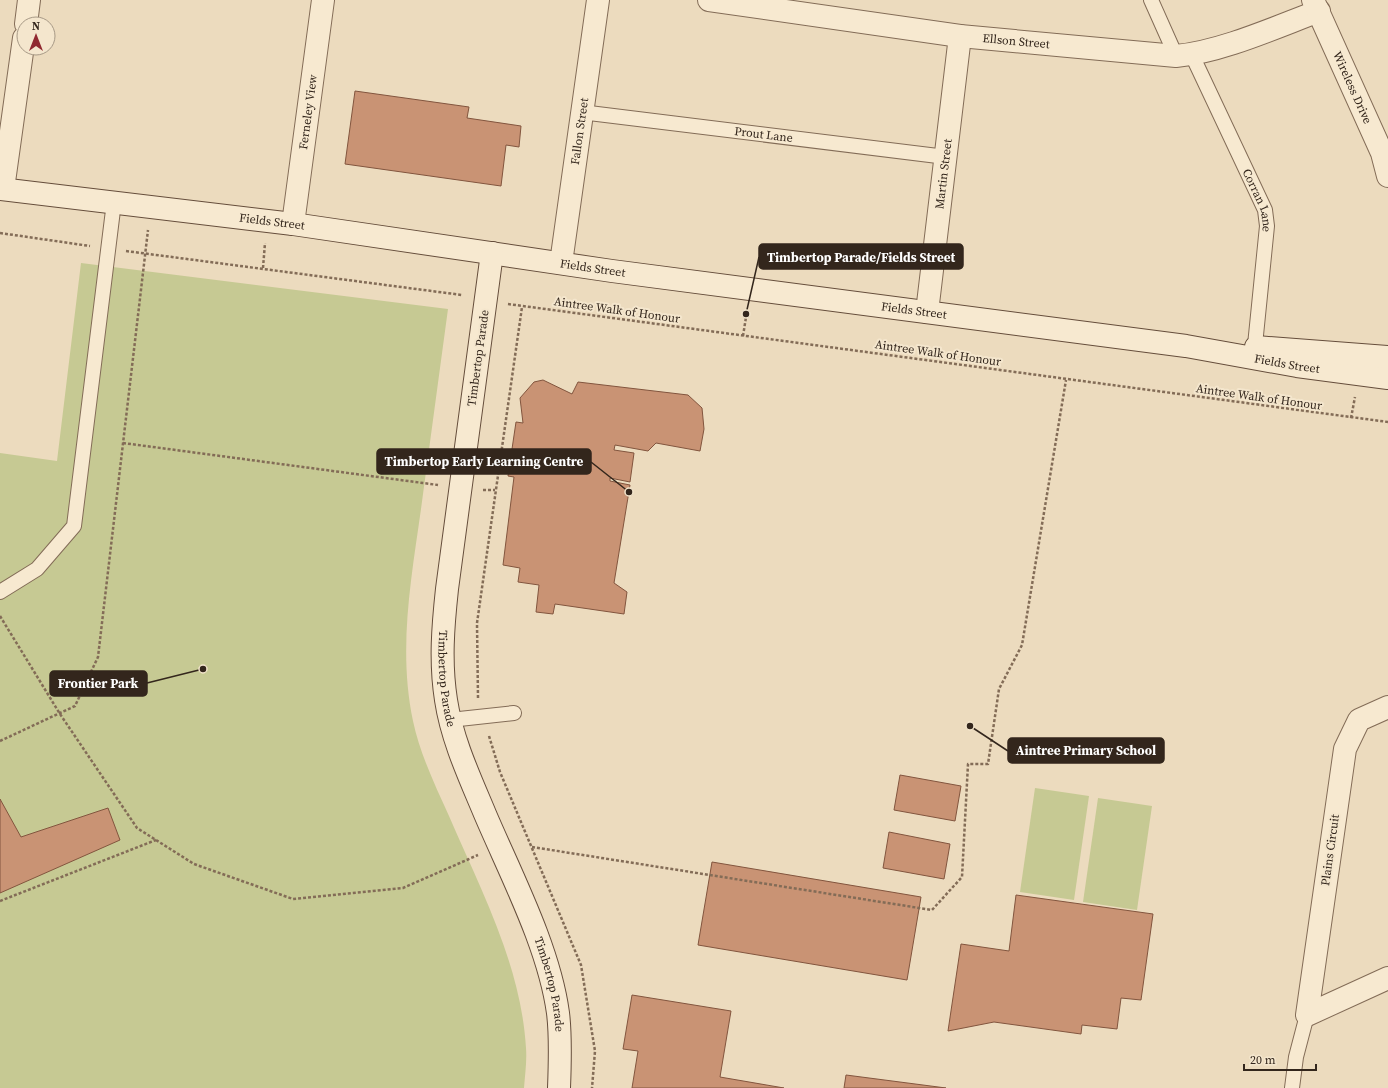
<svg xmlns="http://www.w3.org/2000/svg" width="1388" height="1088" viewBox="0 0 1388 1088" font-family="'Source Serif 4',serif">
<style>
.green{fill:#c6c993}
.building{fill:#c99374;stroke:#82553e}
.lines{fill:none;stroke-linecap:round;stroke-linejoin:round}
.lane-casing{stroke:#836c57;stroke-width:16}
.street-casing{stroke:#836c57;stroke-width:24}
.secondary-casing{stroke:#654d3b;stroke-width:24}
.path{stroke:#836c57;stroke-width:2.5;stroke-dasharray:3 2;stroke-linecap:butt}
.lane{stroke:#f7e9d0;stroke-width:14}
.street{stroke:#f7e9d0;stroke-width:22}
.secondary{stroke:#f7e9d0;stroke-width:22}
.labels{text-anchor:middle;stroke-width:4;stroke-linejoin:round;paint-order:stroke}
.street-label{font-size:12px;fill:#33261c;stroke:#f4e6cd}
.leader{fill:none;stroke:#33261c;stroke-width:1.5}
.callout-dot{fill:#33261c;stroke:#f4e6cd;stroke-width:1.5}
.callout{fill:#33261c;stroke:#33261c;stroke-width:1.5}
.callout-label{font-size:13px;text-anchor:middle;font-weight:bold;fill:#fff}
</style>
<rect width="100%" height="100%" fill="#ecdbbe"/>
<g class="green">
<path d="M81,263L448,309C439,375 430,442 421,509C411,580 398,650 413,721C420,754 435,785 449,816C481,890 521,965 526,1048C527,1061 525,1075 524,1088H0V453L57,461Z"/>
<path d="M1035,788L1089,796L1074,900L1020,892Z"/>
<path d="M1098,798L1152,806L1137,910L1083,902Z"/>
</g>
<g class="building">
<path d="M355,91L469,107L467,118L521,126L519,147L506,145L501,186L345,164Z"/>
<path d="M543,380L572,394L578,382L688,395L702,408L704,429L700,451L656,443L648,451L615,445L614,450L634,453L630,482L610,478V481L630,485L614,583L627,592L624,614L555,604L553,614L536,612L539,585L518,582L520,568L503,565L514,477L508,476L516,422L523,423L520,398L534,382Z"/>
<path d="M900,775L961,786L955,821L894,810Z"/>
<path d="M0,799L21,837L108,808L120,840L0,893Z"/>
<path d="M889,832L950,844L944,879L883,868Z"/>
<path d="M712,862L921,897L907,980L698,945Z"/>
<path d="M1016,895L1153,914L1141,1000L1121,998L1117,1029L1082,1025L1081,1034L994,1022L948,1031L961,944L1009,951Z"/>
<path d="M632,995L731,1011L720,1077L784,1088H632L638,1051L623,1049Z"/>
<path d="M846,1075L946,1088H844Z"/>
</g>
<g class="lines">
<defs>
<g id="lane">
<path d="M1151,0L1176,56"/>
<path id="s1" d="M1192,55L1265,210L1267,226L1254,355"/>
<path id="s2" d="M581,112L946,157"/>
<path d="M0,592L37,569L74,526L114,202"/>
<path d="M450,720L514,713"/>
<path d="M1292,1088L1296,1057L1307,1015"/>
</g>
<g id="street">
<path id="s3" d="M709,0L960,36L1176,56C1221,52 1276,27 1319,11"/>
<path id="s4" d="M1313,0L1382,153L1388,176"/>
<path d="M26,24L29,0"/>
<path d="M3,189L24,38"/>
<path id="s5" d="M293,224L323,0"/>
<path id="s6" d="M561,263L598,0"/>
<path id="s7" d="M927,312L960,36"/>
<path d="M1388,707L1359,720L1345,749L1307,1015L1388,978"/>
</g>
<g id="secondary">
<path id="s8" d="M0,189L293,224L612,271L1186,346L1297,366L1388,378"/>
<path id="s9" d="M492,253L447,589C443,626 440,662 446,700C452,740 470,778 485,814C511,875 549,947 558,1013C561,1037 560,1063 559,1088"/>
<path d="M1256,347L1388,357"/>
</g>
</defs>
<use href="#lane" class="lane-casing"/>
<use href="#street" class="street-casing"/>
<use href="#secondary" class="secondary-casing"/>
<g class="path">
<path d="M0,233L90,246"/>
<path d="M126,251L462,295"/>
<path d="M263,268L265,243"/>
<path d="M508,304L1388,422"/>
<path d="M743,336L747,311"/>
<path d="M1351,418L1355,397"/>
<path d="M123,443L438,485"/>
<path d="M483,490H495"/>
<path d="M0,616L60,714L137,828L194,864L293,899L403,888L478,855"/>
<path d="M478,698L477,623L522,307"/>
<path d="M489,736L500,772L581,965L595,1051L592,1088"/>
<path d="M0,741L75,706L98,657L148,230"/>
<path d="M532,847L932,910L962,877L968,764H988L999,689L1022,645L1066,380"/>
<path d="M0,901L156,840"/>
</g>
<use href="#lane" class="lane"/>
<use href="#street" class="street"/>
<use href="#secondary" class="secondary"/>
</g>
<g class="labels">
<g class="street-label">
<text dy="4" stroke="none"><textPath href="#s3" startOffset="310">Ellson Street</textPath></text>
<text dy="4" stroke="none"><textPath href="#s4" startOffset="96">Wireless Drive</textPath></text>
<text dy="4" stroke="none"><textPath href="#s5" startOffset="113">Ferneley View</textPath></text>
<text dy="4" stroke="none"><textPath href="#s6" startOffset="133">Fallon Street</textPath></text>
<text dy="4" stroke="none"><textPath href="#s2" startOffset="184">Prout Lane</textPath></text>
<text dy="4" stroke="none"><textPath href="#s7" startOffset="139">Martin Street</textPath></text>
<text dy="4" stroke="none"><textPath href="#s1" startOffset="160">Corran Lane</textPath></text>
<text dy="4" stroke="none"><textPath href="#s8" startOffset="274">Fields Street</textPath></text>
<text dy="4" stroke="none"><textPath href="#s8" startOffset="598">Fields Street</textPath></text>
<text transform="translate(617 310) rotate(8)" y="4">Aintree Walk of Honour</text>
<text dy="4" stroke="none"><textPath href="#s8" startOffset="922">Fields Street</textPath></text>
<text transform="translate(938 353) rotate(8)" y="4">Aintree Walk of Honour</text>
<text transform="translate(478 358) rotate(-82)" y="4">Timbertop Parade</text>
<text dy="4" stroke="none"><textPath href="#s8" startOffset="1299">Fields Street</textPath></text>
<text transform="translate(1259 397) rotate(8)" y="4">Aintree Walk of Honour</text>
<text dy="4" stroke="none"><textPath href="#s9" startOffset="429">Timbertop Parade</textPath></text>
<text transform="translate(1330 850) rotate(-82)" y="4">Plains Circuit</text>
<text dy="4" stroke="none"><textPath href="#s9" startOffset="754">Timbertop Parade</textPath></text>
</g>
</g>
<path class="leader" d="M746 314L759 257M629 492L591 462M203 669L147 683M970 726L1008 751"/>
<g class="callout-dot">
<circle cx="746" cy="314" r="4"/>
<circle cx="629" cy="492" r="4"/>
<circle cx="203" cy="669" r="4"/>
<circle cx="970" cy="726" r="4"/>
</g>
<g class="callout">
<rect x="759" y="244" width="204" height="25" rx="4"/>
<rect x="377" y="449" width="214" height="25" rx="4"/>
<rect x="50" y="671" width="97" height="25" rx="4"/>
<rect x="1008" y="738" width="156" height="25" rx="4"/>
</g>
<g class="callout-label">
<text x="861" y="262">Timbertop Parade/Fields Street</text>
<text x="484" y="466">Timbertop Early Learning Centre</text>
<text x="98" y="688">Frontier Park</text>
<text x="1086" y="755">Aintree Primary School</text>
</g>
<g transform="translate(36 36)"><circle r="19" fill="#f4e6cd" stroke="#a79986"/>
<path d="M0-3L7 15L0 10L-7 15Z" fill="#912930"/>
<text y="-6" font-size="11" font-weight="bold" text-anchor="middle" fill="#33261c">N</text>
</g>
<path d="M1244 1064v6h72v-6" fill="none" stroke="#33261c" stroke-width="2"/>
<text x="1250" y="1064" font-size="12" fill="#33261c" stroke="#f4e6cd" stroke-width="3" paint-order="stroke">20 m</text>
</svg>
